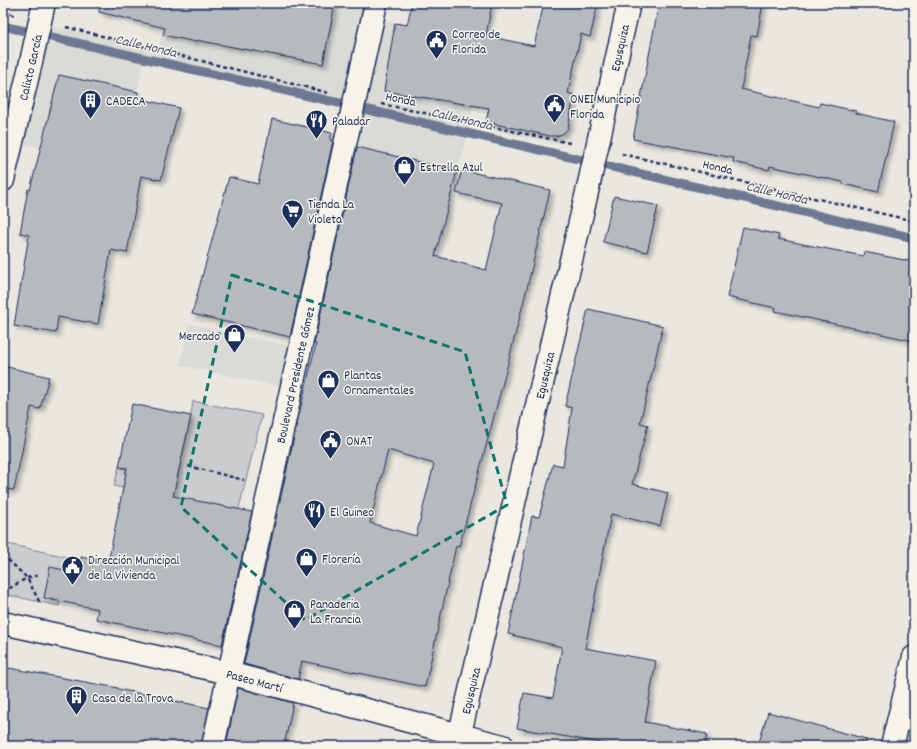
<svg xmlns="http://www.w3.org/2000/svg" width="917" height="749" viewBox="0 0 917 749" font-family="Dekko,sans-serif">
<style>
.built{fill:#dadad6}
.green{fill:#cbcccd;stroke:#737e96}
.lines{fill:none;stroke-linecap:round;stroke-linejoin:round}
.stream{stroke:#6d7892;stroke-width:9}
.building{fill:#b6babf;stroke:#1b2f5e;fill-rule:evenodd;filter:url(#shadow)}
.street-casing{stroke:#1b2f5e;stroke-width:25}
.secondary-casing{stroke:#1b2f5e;stroke-width:25}
.path{stroke:#1b2f5e;stroke-width:2.5;stroke-dasharray:4 3;stroke-linecap:butt}
.street{stroke:#f7f3e8;stroke-width:22}
.secondary{stroke:#f7f3e8;stroke-width:22}
.marked{fill:none;stroke:#0f766e;stroke-width:3;stroke-dasharray:8 5;stroke-linejoin:round}
.labels{text-anchor:middle;stroke-width:3;stroke-linejoin:round;paint-order:stroke}
.poi-label{font-size:13px;fill:#1b2f5e;stroke:#f7f3e8;text-anchor:start}
.street-label{font-size:13px;fill:#1b2f5e;stroke:#f7f3e8}
.water-label{font-size:14px;font-style:italic;fill:#445378;stroke:#f7f3e8}
</style>
<defs>
<filter id="shadow"><feDropShadow dx="3.5" dy="3.5" stdDeviation="2" flood-color="#0004"/></filter>
</defs>
<rect width="100%" height="100%" fill="#eae7e0"/>
<filter id="ink" filterUnits="userSpaceOnUse"><feTurbulence type="fractalNoise" baseFrequency=".025" numOctaves="2"/><feDisplacementMap in="SourceGraphic" scale="8" xChannelSelector="R" yChannelSelector="G"/><feConvolveMatrix kernelMatrix="1 2 1 2 8 2 1 2 1" color-interpolation-filters="sRGB"/></filter>
<g filter="url(#ink)">
<g class="built">
<path d="M170,3H376L373,19L486,37L468,133L418,317L366,491L273,472L321,255L214,235L224,197L329,219L353,109L439,126L144,58L122,166L21,143L50,26L158,50Z"/>
<path d="M189,324L290,346L281,387L180,365Z"/>
</g>
<g class="green">
<path d="M193,401L262,415L238,512L114,486L119,467L177,479L191,416Z"/>
<path d="M3,543L72,558L59,606L3,594Z"/>
</g>
<g class="lines">
<path class="stream" d="M3,26L352,106L914,238"/>
</g>
<g class="building">
<path d="M100,3H335L323,64L196,40V42L163,35L165,28L99,12Z"/>
<path d="M412,3H492L486,36L534,46L544,3H598L590,37L581,34L568,93L574,95L568,128L564,133L557,136H550L486,122L489,108L384,91L395,23L407,25Z"/>
<path d="M659,3H763L757,36L751,35L741,89L819,107L820,103L856,111V113L894,122L878,192L843,184V182L770,166L769,170L733,162L734,158L633,139Z"/>
<path d="M59,75L138,92L137,98L179,108L161,180L141,176L127,253L111,250L98,324L58,317L56,333L14,326L29,235L20,233L28,189L30,190Z"/>
<path d="M272,119L332,133L330,140L333,141L290,337L192,314L229,177L258,184Z"/>
<path d="M357,147L457,171L435,256L486,270L502,203L456,193L462,170L550,190L529,280L505,375L459,547L456,546L425,687L302,661L298,679L244,664L298,419L316,344H314ZM388,450L434,464L416,536L370,523Z"/>
<path d="M614,196L658,206L647,252L603,242Z"/>
<path d="M743,227L779,235L778,239L863,256L864,252L914,262V341L775,311L776,308L727,297Z"/>
<path d="M588,309L663,326L640,423L648,425L632,484L668,493L660,526L611,514L585,648L656,661L645,722L707,734L705,746H619L517,728L524,693L553,698L562,647L508,634L532,516L539,517L553,464L563,466L572,408L565,406Z"/>
<path d="M3,366L49,377L40,409L31,407L14,490L3,489Z"/>
<path d="M132,404L191,416L173,496L252,512L222,645L96,619L98,609L44,598L50,567L78,573L81,557L108,563L127,468L119,467Z"/>
<path d="M3,667L118,688V689L209,708L201,746H3Z"/>
<path d="M238,688L293,703L284,746H226Z"/>
<path d="M768,712L866,739L865,746H758Z"/>
</g>
<g class="lines">
<defs>
<g id="street">
<path d="M460,735L503,746"/>
<path id="s1" d="M213,746L376,3"/>
<path d="M892,746L914,657"/>
</g>
<g id="secondary">
<path id="s2" d="M3,180L31,62L44,3"/>
<path id="s3" d="M3,623L229,673L460,735"/>
<path id="s4" d="M457,746L588,188L629,3"/>
</g>
</defs>
<use href="#street" class="street-casing"/>
<use href="#secondary" class="secondary-casing"/>
<g class="path">
<path d="M3,12L15,15"/>
<path d="M66,27L329,93"/>
<path d="M381,104L570,143"/>
<path d="M622,154L914,221"/>
<path d="M188,466L244,480"/>
<path d="M3,555L27,578L40,603"/>
<path d="M3,592L27,578L40,575"/>
</g>
<use href="#street" class="street"/>
<use href="#secondary" class="secondary"/>
</g>
</g>
<path class="marked" d="M232,275L465,352L507,505L305,620L181,507Z"/>
<defs>
<symbol id="civic-pin" viewBox="-11 -11 22 30"><path d="M0 17L-7.5 6A9.5 9.5 0 1 1 7.5 6Z" fill="#1b2f5e" stroke="#f7f3e8"/><path d="M-.6-6.5H3V-4.5H.6V-3L4-1V1h2V6H-6V1h2V-1L-.6-3ZM-1.2 2.5V6h2.4V2.5Z" fill="#fff"/></symbol>
<symbol id="building-pin" viewBox="-11 -11 22 30"><path d="M0 17L-7.5 6A9.5 9.5 0 1 1 7.5 6Z" fill="#1b2f5e" stroke="#f7f3e8"/><path d="M-4-6H4V6H1V3H-1V6H-4ZM-2.5-4.3h1.7v1.8h-1.7ZM.8-4.3h1.7v1.8H.8ZM-2.5-1h1.7V.8h-1.7ZM.8-1h1.7V.8H.8Z" fill="#fff"/></symbol>
<symbol id="restaurant-pin" viewBox="-11 -11 22 30"><path d="M0 17L-7.5 6A9.5 9.5 0 1 1 7.5 6Z" fill="#1b2f5e" stroke="#f7f3e8"/><path d="M-5-6h1v4h1v-4h1v4h1v-4h1v5L-1.5 .5V6h-2V.5L-5-1ZM5-6V6H3V1.5H1.5Q1.5-4 5-6Z" fill="#fff"/></symbol>
<symbol id="shop-pin" viewBox="-11 -11 22 30"><path d="M0 17L-7.5 6A9.5 9.5 0 1 1 7.5 6Z" fill="#1b2f5e" stroke="#f7f3e8"/><path d="M-5-2.5h2.3a2.7 3.5 0 0 1 5.4 0H5L5.5 6h-11ZM-1.5-2.5h3a1.5 2.3 0 0 0-3 0Z" fill="#fff"/></symbol>
<symbol id="supermarket-pin" viewBox="-11 -11 22 30"><path d="M0 17L-7.5 6A9.5 9.5 0 1 1 7.5 6Z" fill="#1b2f5e" stroke="#f7f3e8"/><path d="M-6-5.5h2.5l.6 2H6L4.5 2H-2.5L-4.4-4H-6ZM-1.5 3.2a1.3 1.3 0 1 0 .1 0ZM3 3.2a1.3 1.3 0 1 0 .1 0Z" fill="#fff"/></symbol>
</defs>
<g fill-rule="evenodd">
<use href="#civic-pin" x="424" y="28" width="25" height="34"/>
<use href="#building-pin" x="78" y="88" width="25" height="34"/>
<use href="#civic-pin" x="542" y="92" width="25" height="34"/>
<use href="#restaurant-pin" x="304" y="108" width="25" height="34"/>
<use href="#shop-pin" x="392" y="154" width="25" height="34"/>
<use href="#supermarket-pin" x="280" y="198" width="25" height="34"/>
<use href="#shop-pin" x="222" y="322" width="25" height="34"/>
<use href="#shop-pin" x="316" y="368" width="25" height="34"/>
<use href="#civic-pin" x="318" y="428" width="25" height="34"/>
<use href="#restaurant-pin" x="302" y="498" width="25" height="34"/>
<use href="#shop-pin" x="294" y="546" width="25" height="34"/>
<use href="#civic-pin" x="60" y="554" width="25" height="34"/>
<use href="#shop-pin" x="282" y="598" width="25" height="34"/>
<use href="#building-pin" x="64" y="684" width="25" height="34"/>
</g>
<g class="labels">
<g class="poi-label">
<text x="452" y="38">Correo de<tspan x="452" dy="15">Florida</tspan></text>
<text x="570" y="103">ONEI Municipio<tspan x="570" dy="15">Florida</tspan></text>
<text x="106" y="105">CADECA</text>
<text x="332" y="125">Paladar</text>
<text x="420" y="171">Estrella Azul</text>
<text x="308" y="208">Tienda La<tspan x="308" dy="15">Violeta</tspan></text>
<text x="220" y="340" text-anchor="end">Mercado</text>
<text x="344" y="379">Plantas<tspan x="344" dy="15">Ornamentales</tspan></text>
<text x="346" y="445">ONAT</text>
<text x="330" y="516">El Guineo</text>
<text x="322" y="563">Florería</text>
<text x="88" y="564">Dirección Municipal<tspan x="88" dy="15">de la Vivienda</tspan></text>
<text x="310" y="608">Panaderia<tspan x="310" dy="15">La Francia</tspan></text>
<text x="92" y="702">Casa de la Trova</text>
</g>
<g class="street-label">
<text dy="5" stroke="none"><textPath href="#s4" startOffset="717">Egusquiza</textPath></text>
<text dy="5" stroke="none"><textPath href="#s2" startOffset="116">Calixto García</textPath></text>
<text transform="translate(401 98) rotate(12)" y="5">Honda</text>
<text transform="translate(718 166) rotate(13)" y="5">Honda</text>
<text dy="5" stroke="none"><textPath href="#s1" startOffset="380">Boulevard Presidente Gómez</textPath></text>
<text dy="5" stroke="none"><textPath href="#s4" startOffset="381">Egusquiza</textPath></text>
<text dy="5" stroke="none"><textPath href="#s3" startOffset="258">Paseo Martí</textPath></text>
<text dy="5" stroke="none"><textPath href="#s4" startOffset="57">Egusquiza</textPath></text>
</g>
<g class="water-label">
<text transform="translate(146 45) rotate(13)" y="5">Calle Honda</text>
<text transform="translate(462 118) rotate(13)" y="5">Calle Honda</text>
<text transform="translate(777 192) rotate(13)" y="5">Calle Honda</text>
</g>
</g>
<rect width="917" height="749" fill="none" stroke="#f7f3e8" stroke-width="16"/>
<rect x="8" y="8" width="901" height="733" fill="none" stroke="#1b2f5e" stroke-width="1.5" filter="url(#ink)"/>
</svg>
